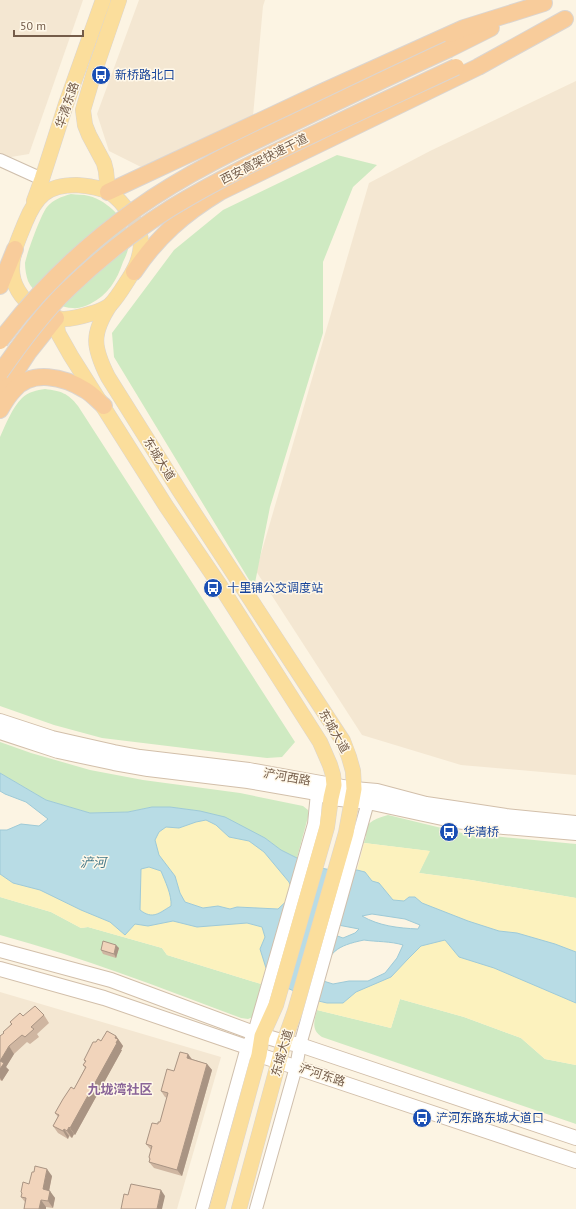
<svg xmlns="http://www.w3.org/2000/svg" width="576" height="1209" viewBox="0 0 576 1209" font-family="'PT Sans','Noto Sans SC',sans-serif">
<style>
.residential{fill:#f4e7d2}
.green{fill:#cfeac2}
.sand{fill:#fcf2be}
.water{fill:#b8dce5;stroke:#9ecad7;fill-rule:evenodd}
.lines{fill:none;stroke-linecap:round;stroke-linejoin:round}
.tertiary-casing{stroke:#cfbfad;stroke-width:14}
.secondary-casing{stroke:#d2bfaa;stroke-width:16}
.primary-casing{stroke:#dbd5d0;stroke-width:16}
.trunk-casing{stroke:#dbd5d0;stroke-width:18}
.tertiary{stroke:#fff;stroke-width:12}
.secondary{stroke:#fff;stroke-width:14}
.primary{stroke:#fbde9c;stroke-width:15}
.trunk{stroke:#f8cc9b;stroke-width:16}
.trunk-bridge-casing{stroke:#dbd5d0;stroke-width:18;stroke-linecap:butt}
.trunk-bridge{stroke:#f8cc9b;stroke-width:16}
.wall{fill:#cfb6a1}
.shaded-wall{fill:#a99483}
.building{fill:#f1d4bb;stroke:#a99483}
.labels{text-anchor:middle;stroke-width:3;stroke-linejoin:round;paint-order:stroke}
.transit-label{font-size:12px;fill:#164399;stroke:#fff8e9;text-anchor:start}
.street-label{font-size:12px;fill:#745c49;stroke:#fff8e9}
.water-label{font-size:13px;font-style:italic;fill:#437888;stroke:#fff8e9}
.neighbourhood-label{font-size:13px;font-weight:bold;fill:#8a6598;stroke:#fff8e9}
</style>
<rect width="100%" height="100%" fill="#fcf4e3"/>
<g class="residential">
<path d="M0,0H83L29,154L5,158L0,156Z"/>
<path d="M139,0H265L263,6L253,116L141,167L109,151L97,114Z"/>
<path d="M576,81V775L461,765L362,735L256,571L369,183L430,151Z"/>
<path d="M0,992L221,1057L177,1209H0Z"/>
</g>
<g class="green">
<path d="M337,155L377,165L353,187L323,262V333L270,507L254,588L114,357L112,333L174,250L223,210Z"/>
<path d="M71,194C77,195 83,194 89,196C108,201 129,221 129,242C129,249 126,256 123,262C117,280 108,295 90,304C85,306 79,309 73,308C67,308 61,306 56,303C45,299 33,292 28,281C26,275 25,269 25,263C27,253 41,214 47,207C54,199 61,197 71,194Z"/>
<path d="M45,389C61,391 68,393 78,406L295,742L282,757L267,758L102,738L54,725L0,706V437C6,424 12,408 22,398C28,392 37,390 45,389Z"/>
<path d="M0,742L31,753L90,770L143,780L240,793L303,806L308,810V817L297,858L281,850L265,838L200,811L170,807H152L128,812L90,813L46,800L0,773Z"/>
<path d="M388,815L462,833L576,844V898L471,880L419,873L429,851L364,843L366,836L362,835C367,822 374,819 388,815Z"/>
<path d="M0,897L51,912L81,928L88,927L162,948L167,955L261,984L257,1000L260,1002L253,1017L248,1019L241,1018C161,988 82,957 0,935Z"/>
<path d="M400,999L464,1017L521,1038L545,1059L576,1065V1124L322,1037C311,1030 314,1021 317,1010L391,1028Z"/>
</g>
<g class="sand">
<path d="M206,820L216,825L229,837L249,841L264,852L289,882L294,894L278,909L237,907L230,909L218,906L204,908L185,902L180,893L175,876L159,856L155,840L159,832L166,827L179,828L196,822Z"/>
<path d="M364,843L430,851L419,873L471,880L576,898V952L555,944L517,933L499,931L468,921L422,903L415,897H409L404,901L393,900L379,883L372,881L365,872L357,870Z"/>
<path d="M149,867L161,871C165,881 172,895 171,906C159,913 153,920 140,910L141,869Z"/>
<path d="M0,874L13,883L40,890L81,910L110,922L125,935L135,924L148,926L173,921L197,927L247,923L262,927L265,937L260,949L266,968L261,984L167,955L162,948L88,927L81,928L51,912L0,897Z"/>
<path d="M445,940L459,957L494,968L576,1003V1065L545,1059L521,1038L464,1017L400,999L391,1028L317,1010L319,1002L327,1003H343L356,992L391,977L408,959L421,946Z"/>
</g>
<path class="water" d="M0,773L46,800L90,813L128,812L152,807H170L200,811L225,817L265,838L281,850L315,867L337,871L357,870L365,872L372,881L379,883L393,900L404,901L409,897H415L422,903L468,921L499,931L517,933L555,944L576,952V1003L494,968L459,957L445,940L421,946L408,959L391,977L356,992L343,1003H327L314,1000L285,987L271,976L266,968L260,949L265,937L262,927L247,923L197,927L173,921L148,926L135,924L125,935L110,922L81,910L40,890L13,883L0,874V830H7L21,824L39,826L48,819L26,802L5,794L0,791ZM206,820L216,825L229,837L249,841L264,852L289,882L294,894L278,909L237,907L230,909L218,906L203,908L185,902L180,893L175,876L159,855L155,840L159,832L166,827L179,828L196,822ZM149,867L161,871C165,881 172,895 171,906C159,913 153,920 140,910L141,869ZM372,914L405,919L420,925L418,929C398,928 379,926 362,916ZM338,925L359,929L355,933L343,938L332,934ZM364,940C377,942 390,941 403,945L397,958L385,973L368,981H349L333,984L320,980C329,951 336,946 364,940Z"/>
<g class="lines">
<defs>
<g id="tertiary">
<path d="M0,160L42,179"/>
<path d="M202,1209L247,1047L254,1033L314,824L317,793"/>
<path d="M256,1209L296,1067L300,1045L368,802"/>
</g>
<g id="secondary">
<path d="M0,721L52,738L114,752L140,757L249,770L354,789L377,791L426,804L460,809L506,816L576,823"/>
<path d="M0,732L58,751L114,763L148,769L248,781L317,793L331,798L368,802L456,821L504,827L576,833"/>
<path d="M0,950L111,980L254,1033L284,1042L300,1045L576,1138"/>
<path d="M0,969L104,998L247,1047L259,1055L576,1161"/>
</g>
<g id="primary">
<path d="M76,185C87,186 99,187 109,192C123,201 142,227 141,245C140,260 134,271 126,283C121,291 116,299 110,305C105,309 99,311 93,313C67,321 57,323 34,307C21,299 12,284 12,269C12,252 19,238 25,223C36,196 47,185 76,185Z"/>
<path d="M108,192L106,171L104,163L89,135L85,125L83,110L94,73L119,0"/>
<path d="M34,201L42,179L66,104L103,0"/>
<path d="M110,305C91,334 93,347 108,377L179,490L343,741L349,757L353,771L354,789L346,833L295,1011L284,1042L239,1209"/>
<path d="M56,318L58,333L71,356L166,506L219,584L320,742L330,765L333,775L334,785L331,798L327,827L276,1005L262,1036L259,1055L217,1209"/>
</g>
<g id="trunk">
<path d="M449,49L491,28"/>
<path d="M108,192L320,93L464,28L544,3"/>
<path d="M134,272C158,236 184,214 220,192L478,67L565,19"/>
<path d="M0,286L15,249"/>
<path d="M1,394L28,353L56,318"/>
<path d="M0,410C4,403 8,396 14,390C32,369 64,377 85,390C92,394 98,401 104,406"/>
</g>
</defs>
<use href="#tertiary" class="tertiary-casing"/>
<use href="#secondary" class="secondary-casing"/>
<use href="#primary" class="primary-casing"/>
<use href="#trunk" class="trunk-casing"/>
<use href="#tertiary" class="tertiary"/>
<use href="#secondary" class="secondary"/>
<use href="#primary" class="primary"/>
<use href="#trunk" class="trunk"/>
<defs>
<g id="trunk-bridge">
<path d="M0,341C39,289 84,246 136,209C185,174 240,148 293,123C345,98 397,73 449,49"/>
<path d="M0,373C20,344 41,315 67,290C98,260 134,231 171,208C217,180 265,157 314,134C361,111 409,89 456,67"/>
</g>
</defs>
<use href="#trunk-bridge" class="trunk-bridge-casing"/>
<use href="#trunk-bridge" class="trunk-bridge"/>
</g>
<g class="wall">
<path d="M119,948L116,958L103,954L101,950Z"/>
<path d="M44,1015L49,1023L37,1034L39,1037L30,1044L27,1042L14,1054L6,1067L9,1070L2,1081L0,1080V1036L4,1033L11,1024L10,1022L23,1016Z"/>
<path d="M116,1036L123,1046L121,1050H122L75,1135L74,1134L72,1138L69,1136L68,1139L58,1133L53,1126L58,1117L55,1113L74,1089L85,1068L83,1065L85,1062L84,1060L101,1041Z"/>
<path d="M188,1054L192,1059L207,1064L212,1070L182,1176L154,1168L149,1162L151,1150L146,1144L158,1124L160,1122L167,1098L165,1097L161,1091Z"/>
<path d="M52,1176L49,1191L55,1198L53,1208L46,1207V1209H24L25,1202L21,1197L22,1194L21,1192L29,1184Z"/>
</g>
<g class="shaded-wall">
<path d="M116,945L119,948L116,958L114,954Z"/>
<path d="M116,1036L123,1046L121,1050H122L75,1135L70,1128Z"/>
<path d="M9,1046L14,1054L6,1067L9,1070L2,1081L0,1078V1061Z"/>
<path d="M188,1054L192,1060L187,1058Z"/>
<path d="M207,1064L212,1070L182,1176L177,1170Z"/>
<path d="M69,1127L74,1134L72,1138L67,1131Z"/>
<path d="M64,1129L69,1136L68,1139L63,1131Z"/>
<path d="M47,1169L52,1176L48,1196L43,1189Z"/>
<path d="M161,1190L165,1196L162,1209H157Z"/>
<path d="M50,1191L55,1198L53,1208L48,1201Z"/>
<path d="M41,1200L46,1207V1209H39Z"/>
</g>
<g class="building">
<path d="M103,941L116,945L114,954L101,950Z"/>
<path d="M35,1006L44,1015L31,1027L34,1029L25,1037L22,1035L9,1046L0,1061L4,1063L0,1069V1036L4,1033L3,1032L12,1024L10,1022L20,1013L23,1016Z"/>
<path d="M107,1031L116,1036L115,1038L118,1039L116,1043H117L70,1128L69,1127L67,1131L64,1129L63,1131L53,1126L59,1115L55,1113L63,1099L71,1087L74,1089L86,1067L83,1065L86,1061L84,1060L93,1042H96L98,1039L101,1041Z"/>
<path d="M180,1052L188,1054L187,1058L207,1064L177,1170L149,1162L150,1159L149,1157L152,1146L146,1144L152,1123L158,1124V1122H160L168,1093L161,1091L167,1069L174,1071Z"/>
<path d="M35,1166L47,1169L43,1189L50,1191L48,1201L41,1200L39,1209H24L26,1198L21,1197L22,1193L21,1192L23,1182L29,1184L32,1172H34Z"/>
<path d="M131,1184L161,1190L157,1209H121L124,1194L128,1195Z"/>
</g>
<defs>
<symbol id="bus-disc" viewBox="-11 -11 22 22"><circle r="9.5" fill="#1a4fb4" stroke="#fff8e9"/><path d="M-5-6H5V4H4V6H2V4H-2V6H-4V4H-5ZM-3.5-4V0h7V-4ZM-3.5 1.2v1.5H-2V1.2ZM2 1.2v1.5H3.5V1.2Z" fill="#fff"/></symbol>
</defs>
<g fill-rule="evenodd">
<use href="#bus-disc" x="90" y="64" width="22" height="22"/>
<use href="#bus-disc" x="202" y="577" width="22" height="22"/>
<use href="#bus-disc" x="438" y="821" width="22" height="22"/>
<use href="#bus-disc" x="411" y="1107" width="22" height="22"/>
</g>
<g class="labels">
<g class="transit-label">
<text x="115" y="79">新桥路北口</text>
<text x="227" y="592">十里铺公交调度站</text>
<text x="463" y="836">华清桥</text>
<text x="436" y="1122">浐河东路东城大道口</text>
</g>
<g class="street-label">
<text transform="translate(67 105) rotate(-71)" y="4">华清东路</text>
<text transform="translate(264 159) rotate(-27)" y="4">西安高架快速干道</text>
<text transform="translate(159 459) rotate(58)" y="4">东城大道</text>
<text transform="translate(334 731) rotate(60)" y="4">东城大道</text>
<text transform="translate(287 777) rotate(10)" y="4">浐河西路</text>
<text transform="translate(282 1053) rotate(-74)" y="4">东城大道</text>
<text transform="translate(322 1075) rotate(18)" y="4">浐河东路</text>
</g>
<g class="water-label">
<text x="93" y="867">浐河</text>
</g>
<g class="neighbourhood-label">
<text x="120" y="1094">九垅湾社区</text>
</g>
</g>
<path d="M14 30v6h69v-6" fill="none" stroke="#745c49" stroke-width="2"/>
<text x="20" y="30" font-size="12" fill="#745c49" stroke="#fff8e9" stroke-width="3" paint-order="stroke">50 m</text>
</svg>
